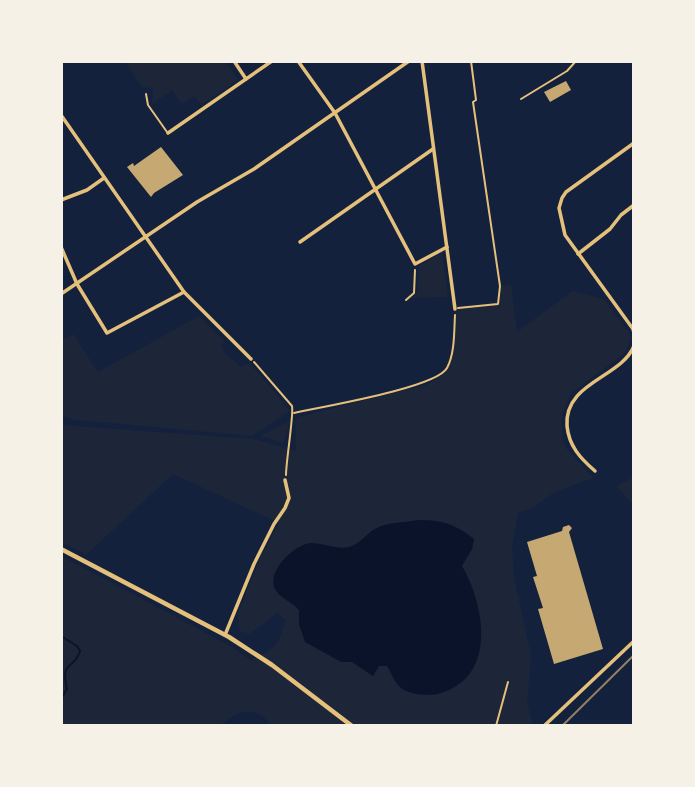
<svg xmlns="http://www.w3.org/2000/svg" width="695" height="787" viewBox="0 0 695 787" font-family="Lora,serif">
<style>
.green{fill:#1d2539;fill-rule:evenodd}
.water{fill:#0b132b}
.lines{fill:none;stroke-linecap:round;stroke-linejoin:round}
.stream{stroke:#0b132b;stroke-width:2}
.building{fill:#c6a872}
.path{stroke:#e5c07b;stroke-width:2}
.service{stroke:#e5c07b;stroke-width:2}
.minor{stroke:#e5c07b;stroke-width:3.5}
.tertiary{stroke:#e5c07b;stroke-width:4.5}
.rail{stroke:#918062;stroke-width:2}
</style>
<rect width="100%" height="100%" fill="#14213d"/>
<g class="green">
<path d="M124,61H225L238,80L201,105L194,96L182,104L172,90L152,104L153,90L148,87L143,88Z"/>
<path d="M442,252L448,297L411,298L417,293L419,266Z"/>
<path d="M511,285L517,332L571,292H577L604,299L628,331L631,338L625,353L571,393L562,415V437L566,448L593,478L555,492L532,508L518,513L512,547L514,577L531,655L527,704L534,726H271C257,704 235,710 221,726H61V556L227,644L251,660C273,651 281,643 285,619L277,613L249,634L240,631L237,615L260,559L279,523L173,474L86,555L61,541V425L254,439L296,451L295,422L298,417L426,385C456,371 453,338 455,309L498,304L500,286ZM418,520C450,520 454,523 472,549L461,566L472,585L477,607L418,694C396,689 398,682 387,666H379L373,676L299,624V610L291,601L279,595L273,576C290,550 299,541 331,546C339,548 345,549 353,546C362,543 367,534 375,529C386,522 405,522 418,520Z"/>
<path d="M199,316L224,341L221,346L225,353L241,367L250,363L290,411L252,436L77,420L61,416V341L73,334L98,372Z"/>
<path d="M290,421L284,443L260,436Z"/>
<path d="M634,477V506L616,486Z"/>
</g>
<path class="water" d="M418,520C441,520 456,524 474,539L472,549L462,566C485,606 498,678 438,694C428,696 410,695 401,688C394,683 392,673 387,666H379L373,676L352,662H341L305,642L299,624V610C292,602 280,598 275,589C266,572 294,544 311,543C324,543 336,550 349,547C360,544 366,534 375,529C387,522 405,523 418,520Z"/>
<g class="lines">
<path class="stream" d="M61,636L77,646L80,651C74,671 60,659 67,689L61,699"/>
</g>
<g class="building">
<path d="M566,81L571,90L550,102L544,92Z"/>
<path d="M161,147L183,175L154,193L151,197L127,167L133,163L134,166Z"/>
<path d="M569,525L572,528L569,532L603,649L554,664L538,609L543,608L533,577L537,576L527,542L562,531L563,527Z"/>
</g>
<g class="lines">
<g class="path">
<path d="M406,300L414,293L415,270"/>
<path d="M458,308L498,304L500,286L473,102L476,100L471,61"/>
<path d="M254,362L292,406C294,414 286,461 286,475"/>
<path d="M294,413C320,407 436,388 447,368C455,353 454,331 455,315"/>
</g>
<g class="service">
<path d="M146,94L148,105L167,132"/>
<path d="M521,99L567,71L576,61"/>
<path d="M496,726L508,682"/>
</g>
<g class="minor">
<path d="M234,61L246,79"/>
<path d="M298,61L335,113L415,264L447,247"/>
<path d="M422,61L455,309"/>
<path d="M61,115L184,292L251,359"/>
<path d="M168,133L272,61"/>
<path d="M634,143L566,192L562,198L559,208L565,235L633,329L634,333"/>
<path d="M61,200L87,190L104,178"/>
<path d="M300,242L433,149"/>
<path d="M61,247L77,284L107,333L184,292"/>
<path d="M578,254L610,229L621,215L634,205"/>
<path d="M61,294L197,202L254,169L409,61"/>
<path d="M595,471C580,458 569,446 567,426C564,382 621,378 634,346"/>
<path d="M225,635L254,564L274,524L285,508L289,498L285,480"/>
<path d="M544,726L634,641"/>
</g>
<path class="tertiary" d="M61,549L229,637L272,665L352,726"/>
<path class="rail" d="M562,726L634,655"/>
</g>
<rect width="695" height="787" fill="none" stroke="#f6f1e7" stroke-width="126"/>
</svg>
